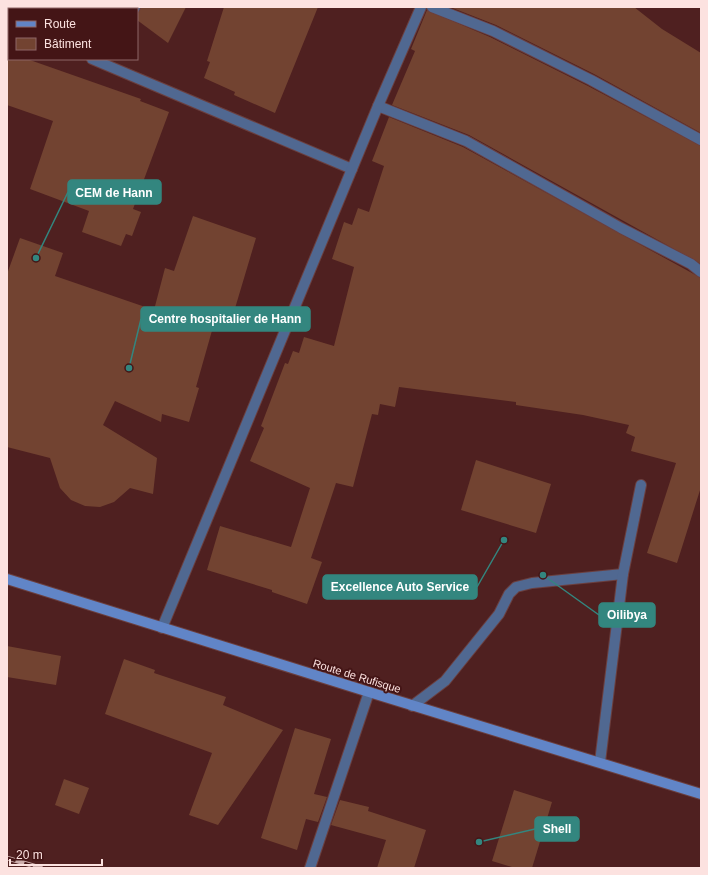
<svg xmlns="http://www.w3.org/2000/svg" width="708" height="875" viewBox="0 0 708 875" font-family="Arial,sans-serif">
<style>
.building{fill:#724331}
.lines{fill:none;stroke-linecap:round;stroke-linejoin:round}
.service-casing{stroke:#6b3f3f;stroke-width:12}
.minor-casing{stroke:#6b3f3f;stroke-width:12}
.secondary-casing{stroke:#6b3f3f;stroke-width:12}
.service{stroke:#506891;stroke-width:10}
.minor{stroke:#506891;stroke-width:10}
.secondary{stroke:#6185c7;stroke-width:10}
.rail-casing{stroke:#cdaeac;stroke-width:4.5}
.rail{stroke:#441516;stroke-width:3;stroke-dasharray:9;stroke-linecap:butt}
.labels{text-anchor:middle;stroke-width:4;stroke-linejoin:round;paint-order:stroke}
.street-label{font-size:11px;fill:#fce2e0;stroke:#441516}
.leader{fill:none;stroke:#33867f;stroke-width:1.5}
.callout-dot{fill:#33867f;stroke:#441516;stroke-width:1.5}
.callout{fill:#33867f;stroke:#33867f;stroke-width:1.5}
.callout-label{font-size:12px;text-anchor:middle;font-weight:bold;fill:#fff}
</style>
<rect width="100%" height="100%" fill="#4f2020"/>
<g class="building">
<path d="M141,7H186L168,43L137,20V15Z"/>
<path d="M224,7H318L275,113L234,95L235,92L204,78L210,62L207,61Z"/>
<path d="M450,7H634L662,29L701,53V133L594,74L496,25Z"/>
<path d="M427,10L490,37L588,86L701,146V264L469,135L392,105L415,51L411,49Z"/>
<path d="M7,52L9,53V59H27L141,99L140,101L169,112L133,209L141,212L132,236L126,234L121,246L82,232L89,211L30,189L53,121L7,105Z"/>
<path d="M389,117L463,147L701,278V487L677,563L647,553L676,463L631,451L635,437L626,433L629,425L583,415L516,405V402L399,387L395,407L380,404L378,415L372,414L353,487L336,483L311,558L322,562L307,604L272,592V590L207,570L220,526L291,547L310,488L250,461L264,428L261,426L285,363L288,364L293,351L299,353L304,337L334,346L354,267L332,259L344,222L352,225L358,208L369,212L384,166L372,161Z"/>
<path d="M193,216L256,238L233,315L229,314L226,324L215,320L196,387L199,388L189,422L162,414L161,422L115,401L103,425L157,458L153,494L130,488L114,502L100,507L85,506L71,500L60,488L50,458L7,447V274L20,238L63,253L55,276L154,310L165,268L174,271Z"/>
<path d="M476,460L551,484L536,533L461,510Z"/>
<path d="M7,646L61,656L56,685L7,677Z"/>
<path d="M124,659L155,670L154,673L226,697L223,705L283,730L218,825L189,815L212,753L105,714Z"/>
<path d="M295,728L331,739L314,794L327,797L318,822L306,819L297,850L261,838Z"/>
<path d="M64,779L89,788L79,814L55,805Z"/>
<path d="M514,790L552,802L532,868H515L492,861Z"/>
<path d="M340,800L369,807L368,811L426,830L414,868H377L386,840L331,825Z"/>
</g>
<g class="lines">
<defs>
<g id="service">
<path d="M412,706L445,681L499,614L509,594L516,587L532,583L623,574"/>
<path d="M600,762L623,574L641,485"/>
</g>
<g id="minor">
<path d="M432,7L493,31L591,80L701,140"/>
<path d="M134,9L135,7"/>
<path d="M7,21L9,22"/>
<path d="M92,59L352,169"/>
<path d="M378,106L466,141L621,228L691,264L701,272"/>
<path d="M162,628L378,106L421,7"/>
<path d="M310,868L369,692"/>
</g>
<path id="secondary" d="M7,579L369,692L701,794"/>
</defs>
<use href="#service" class="service-casing"/>
<use href="#minor" class="minor-casing"/>
<use href="#secondary" class="secondary-casing"/>
<use href="#service" class="service"/>
<use href="#minor" class="minor"/>
<use href="#secondary" class="secondary"/>
<defs>
<path id="rail" d="M7,858L41,868"/>
</defs>
<use href="#rail" class="rail-casing"/>
<use href="#rail" class="rail"/>
</g>
<g class="labels">
<g class="street-label">
<text transform="translate(357 676) rotate(17)" y="4">Route de Rufisque</text>
</g>
</g>
<path class="leader" d="M36 258L68 192M129 368L141 319M504 540L477 587M543 575L599 615M479 842L535 829"/>
<g class="callout-dot">
<circle cx="36" cy="258" r="4"/>
<circle cx="129" cy="368" r="4"/>
<circle cx="504" cy="540" r="4"/>
<circle cx="543" cy="575" r="4"/>
<circle cx="479" cy="842" r="4"/>
</g>
<g class="callout">
<rect x="68" y="180" width="93" height="24" rx="4"/>
<rect x="141" y="307" width="169" height="24" rx="4"/>
<rect x="323" y="575" width="154" height="24" rx="4"/>
<rect x="599" y="603" width="56" height="24" rx="4"/>
<rect x="535" y="817" width="44" height="24" rx="4"/>
</g>
<g class="callout-label">
<text x="114" y="197">CEM de Hann</text>
<text x="225" y="323">Centre hospitalier de Hann</text>
<text x="400" y="591">Excellence Auto Service</text>
<text x="627" y="619">Oilibya</text>
<text x="557" y="833">Shell</text>
</g>
<rect width="708" height="875" fill="none" stroke="#fce2e0" stroke-width="16"/>
<rect x="8" y="8" width="130" height="52" fill="#441516" stroke="#8e6767"/>
<rect x="16" y="21" width="20" height="6" fill="#6185c7" stroke="#8e6767"/>
<text x="44" y="28" font-size="12" fill="#fce2e0">Route</text>
<rect x="16" y="38" width="20" height="12" fill="#724331" stroke="#8e6767"/>
<text x="44" y="48" font-size="12" fill="#fce2e0">Bâtiment</text>
<path d="M10 859v6h92v-6" fill="none" stroke="#fce2e0" stroke-width="2"/>
<text x="16" y="859" font-size="12" fill="#fce2e0" stroke="#441516" stroke-width="3" paint-order="stroke">20 m</text>
</svg>
